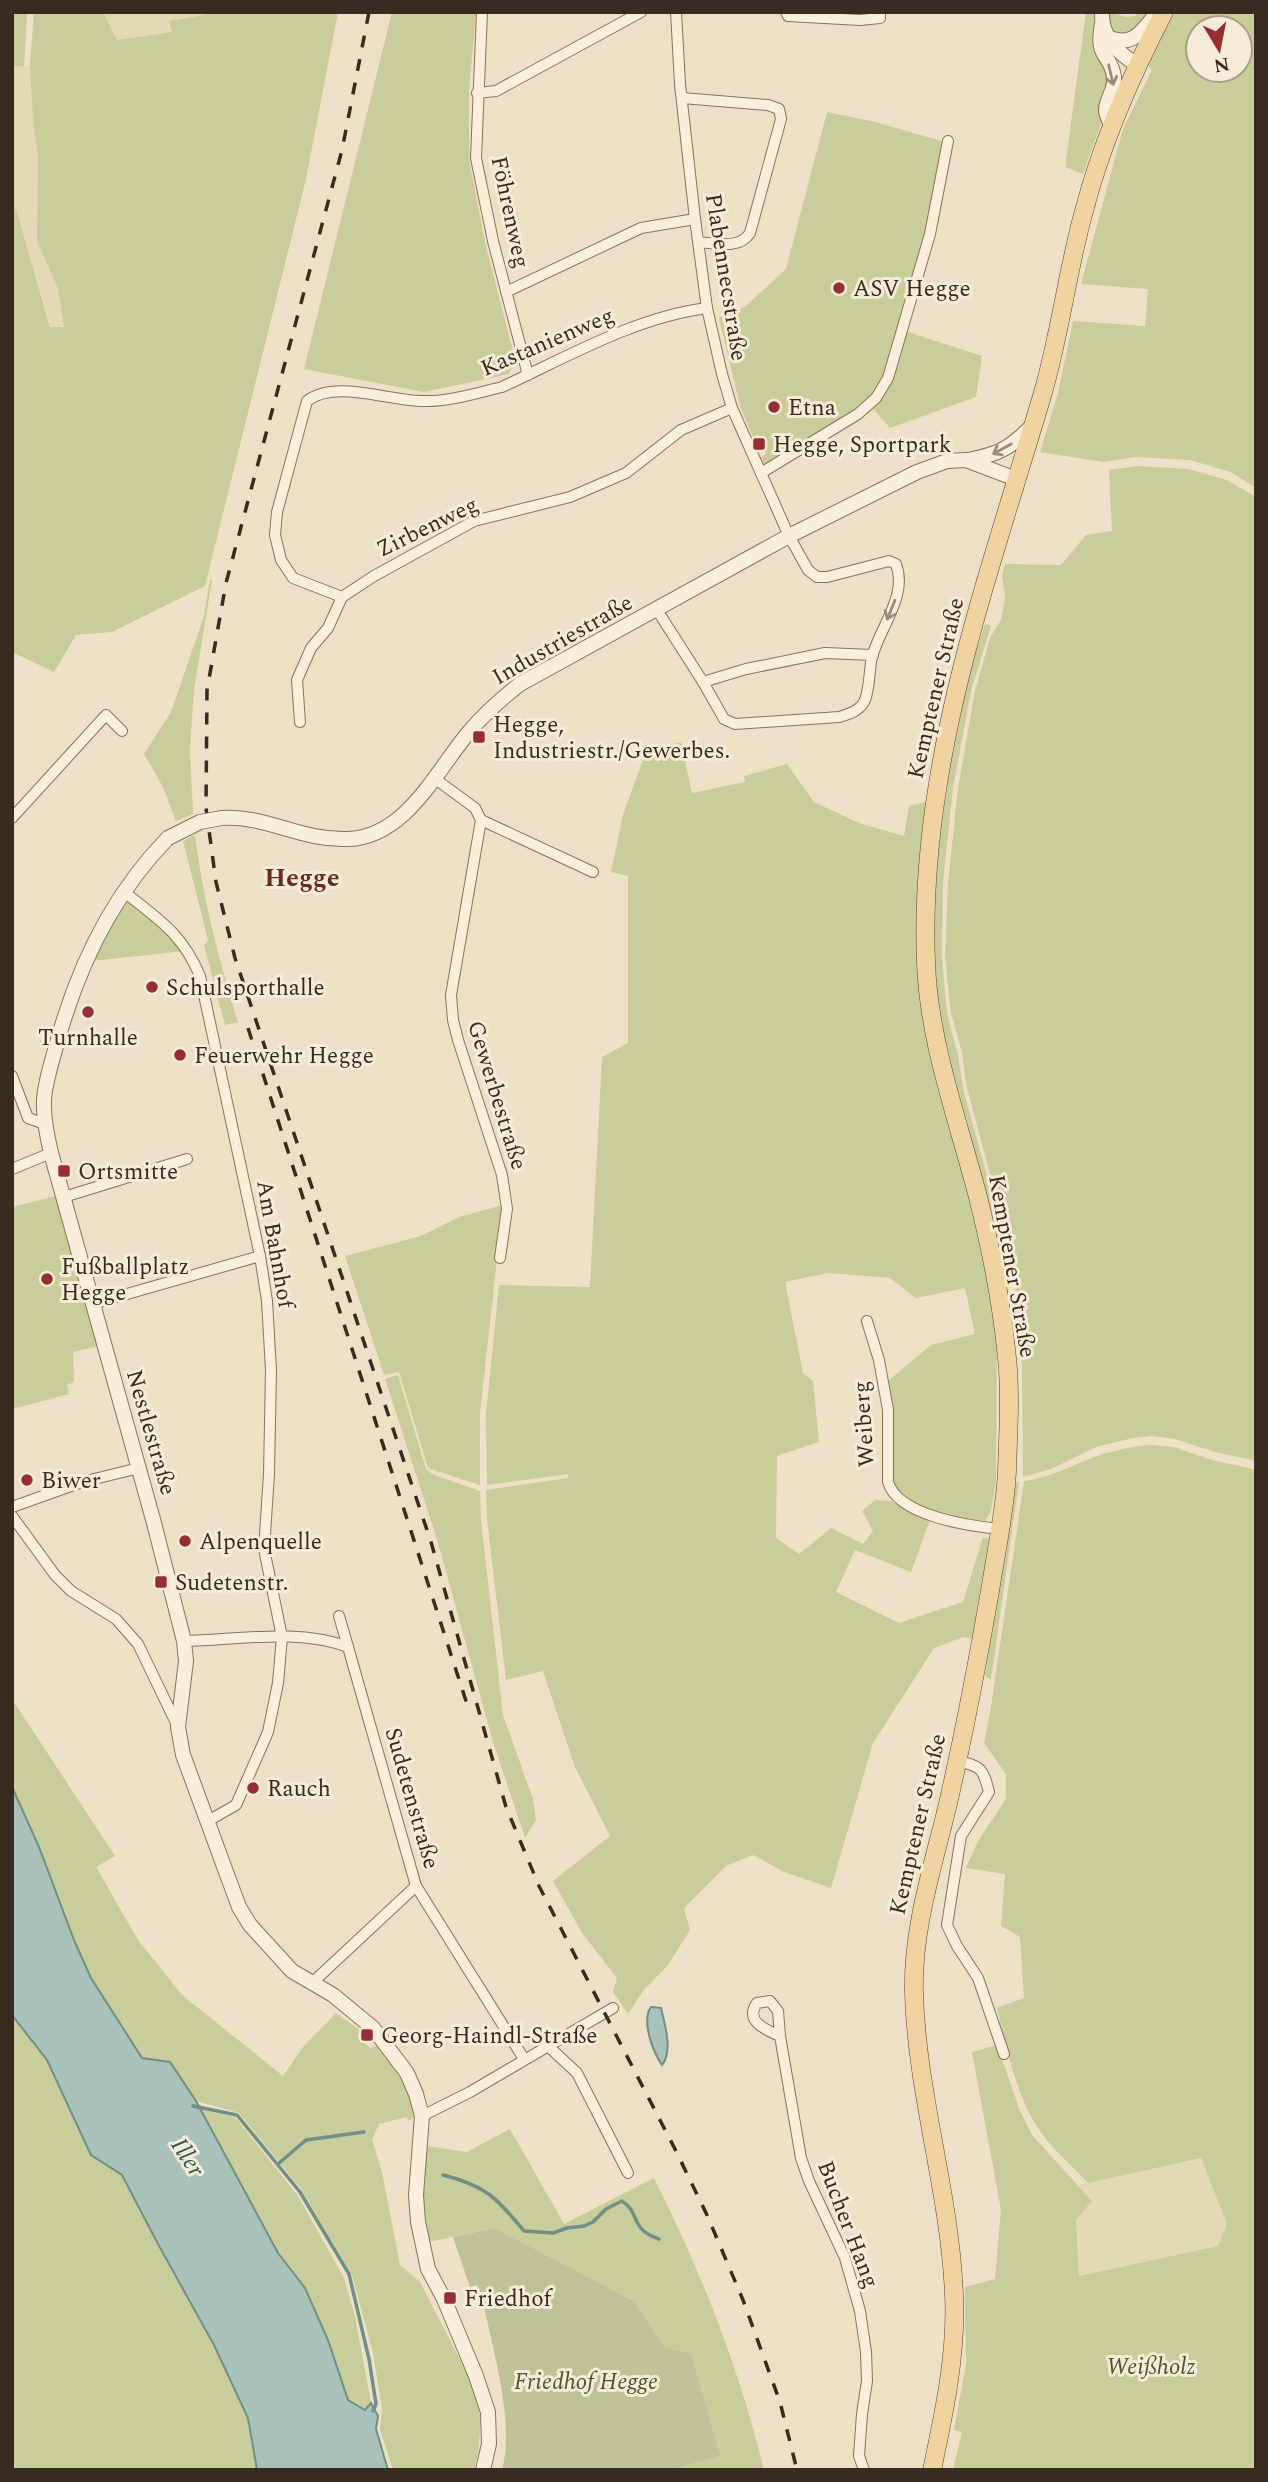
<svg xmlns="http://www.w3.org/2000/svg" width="1268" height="2482" viewBox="0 0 1268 2482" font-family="Spectral,serif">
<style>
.farmland{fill:#e3d9b4}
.green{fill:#c9cc9b;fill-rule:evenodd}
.cemetery{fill:#bec19a}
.water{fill:#a8c2b9;stroke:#6f9086;stroke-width:2}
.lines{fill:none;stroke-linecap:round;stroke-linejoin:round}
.stream{stroke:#6f9086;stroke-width:3.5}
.minor-casing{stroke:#89725c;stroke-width:12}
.tertiary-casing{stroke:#89725c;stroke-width:16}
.primary-casing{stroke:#574130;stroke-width:19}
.minor{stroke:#f8eeda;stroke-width:10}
.tertiary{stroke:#f8eeda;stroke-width:14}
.primary{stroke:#efd3a0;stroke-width:18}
.rail{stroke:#3a2b20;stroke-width:3.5;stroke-dasharray:12 12;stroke-linecap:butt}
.tertiary-bridge-casing{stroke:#89725c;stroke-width:16;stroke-linecap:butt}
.tertiary-bridge{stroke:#f8eeda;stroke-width:14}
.oneway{stroke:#998c7d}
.poi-dot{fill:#972e34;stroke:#f5ebd6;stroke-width:2.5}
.labels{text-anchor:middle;stroke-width:6;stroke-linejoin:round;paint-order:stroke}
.street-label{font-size:23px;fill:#3a2b20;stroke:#f5ebd6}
.poi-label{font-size:23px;fill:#3a2b20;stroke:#f5ebd6;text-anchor:start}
.park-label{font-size:23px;font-style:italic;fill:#4c5627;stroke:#f5ebd6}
.water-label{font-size:24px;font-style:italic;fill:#305954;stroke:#f5ebd6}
.quarter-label{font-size:26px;font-weight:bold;fill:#662b20;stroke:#f5ebd6}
</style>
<rect width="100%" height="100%" fill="#eee0c7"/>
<g class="farmland">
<path d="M103,12H221L169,21L172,32L116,40Z"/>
<path d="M30,65L33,123L38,156L37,241L58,289L64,327H51L17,212L12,204V67Z"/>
<path d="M1201,2158L1227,2224L1218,2246L1079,2276L1076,2220L1092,2201L1078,2185Z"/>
</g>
<g class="green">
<path d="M12,12H27L24,66L12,67Z"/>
<path d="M34,12H103L117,40L172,32L169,21L221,12H338L306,179L205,586L112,632L76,635L54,672L12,652V204L17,212L50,327H64L58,289L37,241L38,156L33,123L30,65Z"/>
<path d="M392,12H476L469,92V159L485,242L515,359L509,374L424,392L304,369Z"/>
<path d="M1086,12H1095L1092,39L1093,49L1109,78L1101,123L1083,174L1065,167Z"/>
<path d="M1110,12L1126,17L1135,16L1138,12H1152C1141,26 1133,36 1114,33L1109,25Z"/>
<path d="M1175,12H1256V488L1231,472L1190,460L1136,457L1103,462L1040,452L1058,393L1073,321L1145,326L1148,289L1081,284L1123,129L1152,70L1147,64ZM1198,28H1240V70H1198Z"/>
<path d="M827,112L875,122L945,142L926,234L886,376L874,396L858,412L765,467L761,457L766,454L758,435L753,437L740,406L719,318L746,306L786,269Z"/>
<path d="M905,331L982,356L976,397L890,428L871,406Z"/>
<path d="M1137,466L1188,469L1227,480L1256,497V1461L1215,1452L1175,1439L1152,1436L1133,1438L1096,1447L1051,1469L1023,1477L1022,1365L1015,1286L996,1196L967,1088L962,1053L951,1013L945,958L948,883L958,788L975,691L990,638L1001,620L1005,598L1002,576L1005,564L1061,565L1086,535L1112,531L1109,470Z"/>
<path d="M210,580H212L194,690L190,748L193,814L176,821L163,787L144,754L171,712L204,616Z"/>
<path d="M985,624L991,626L971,691L953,788L943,882L942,958L947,1014L958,1055L963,1089L993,1198L1011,1287H1003L945,1054L933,963L935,885L945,786L965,687Z"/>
<path d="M681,742L692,793L745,782L744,776L787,764L814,802L859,823L904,836L909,806L931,801L920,909L997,1330L996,1480L991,1511L985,1521C954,1519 918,1510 894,1489L888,1381L931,1345L975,1334L965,1288L916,1298L890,1278L828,1273L785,1282L803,1373L813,1381L819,1442L777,1456L776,1538L799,1554L831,1528L863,1544L873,1531L862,1511L875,1500L890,1501L930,1520L911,1572L855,1550L836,1592L899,1623L963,1602L983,1537L989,1539L972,1639L963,1637L934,1648L873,1743L831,1888L784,1872L753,1855L726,1866L684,1908L690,1930L668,1965L643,1991L628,2014L613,1992L617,1978L582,1933L553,1881L610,1836L575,1767L543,1671L506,1680L487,1519L486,1490L568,1478V1474L487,1485L486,1414L499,1285L590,1287L602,1057L628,1043V876L611,872L623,815L646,751Z"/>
<path d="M195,835C203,900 219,960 238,1022L225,1025L204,945L208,940L183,841Z"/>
<path d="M126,897L148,915L184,951L92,961Z"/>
<path d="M60,1195L99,1346L73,1352L74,1382L67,1385L69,1394L12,1409V1207Z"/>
<path d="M503,1205L480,1413V1485L428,1468L399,1372L384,1375L345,1256L421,1236L459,1217Z"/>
<path d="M398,1375L426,1469L432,1474L480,1491L481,1520L503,1715L533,1799L536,1820L525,1838L493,1742L437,1539L385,1379Z"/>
<path d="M1152,1445L1173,1447L1213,1460L1256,1470V2470H953L962,2432L954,2430L966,2364L965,2287L995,2279L1001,2210L972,2052L997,2045L1020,2111L1032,2135L1092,2201L1076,2220L1079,2276L1218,2246L1227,2224L1201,2158L1088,2183C1072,2166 1053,2150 1040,2131C1017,2099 1006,2046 997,2008L1024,1998L1020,1937L1001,1926L1005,1874L966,1868L978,1841L1006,1799V1774L984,1743L991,1707L1024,1481C1050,1478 1072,1465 1097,1456C1115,1450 1133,1446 1152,1445Z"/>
<path d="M1013,1482H1019L991,1679L985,1677Z"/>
<path d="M12,1699L115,1856L96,1867L138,1940L182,1995L283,2076L303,2047L336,2013L361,2031L357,2036L371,2049L379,2043L403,2073L417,2116L408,2121L407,2117L379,2124L372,2140L382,2172L400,2265L420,2282L471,2381L481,2419L478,2454L474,2470H393L380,2430L382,2409L373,2353L352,2275L301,2189L239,2113L196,2101L170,2062L142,2058L91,1978L74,1940L39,1847L12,1787Z"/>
<path d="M12,2015L47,2060L91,2155L122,2175L158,2244L214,2345L248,2418L257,2470H12Z"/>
<path d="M199,2109L235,2117L298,2196L344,2278L355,2316L371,2403L365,2410L348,2400L328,2340L305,2288L278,2253Z"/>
<path d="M510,2129L564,2224L654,2178C701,2272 739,2367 764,2470H670L720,2456L665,2348L635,2302L495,2228L428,2242L422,2196L427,2146L467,2152Z"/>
</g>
<path class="cemetery" d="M495,2228L635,2302L665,2348L691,2354L720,2456L670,2470H502C515,2422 493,2351 483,2302L477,2285L470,2287L453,2237Z"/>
<g class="water">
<path d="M12,1787L39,1847L74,1940L91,1978L142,2058L170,2062L196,2101L278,2253L305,2288L328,2340L348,2400L365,2410L371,2403L378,2416L376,2429L388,2470H257L248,2418L214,2345L158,2244L122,2175L91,2155L47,2060L12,2015Z"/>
<path d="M651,2007L661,2008C665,2024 673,2052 662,2065C653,2052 641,2021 651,2007Z"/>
</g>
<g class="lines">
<g class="stream">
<path d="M193,2106L237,2115L300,2192L349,2274L369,2359L376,2404L373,2411"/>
<path d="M278,2164L306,2140L364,2132"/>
<path d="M443,2175C486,2186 497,2198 524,2231L553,2233L567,2228L584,2226L593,2222L606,2209L622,2201C641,2213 629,2229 659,2239"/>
</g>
<defs>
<g id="minor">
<path d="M482,12L476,158L493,241L528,375"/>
<path d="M786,12L788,16L860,20L880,18V12"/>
<path d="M477,93L496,91L641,12"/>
<path d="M682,98L768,105L779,109L781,119L750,233C739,250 716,243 698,242"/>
<path d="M506,292L641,228L695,219"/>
<path d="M761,473L858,414L876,398L888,378L930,234L948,141"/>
<path d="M342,597L293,578L281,560L275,535L277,512L307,401C335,379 388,401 423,401C448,402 477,393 502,387C567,357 636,317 707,308"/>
<path d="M657,610L703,682L724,719L735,724L839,717C849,714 860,711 865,700C870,687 869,670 872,657C880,627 908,596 896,564L889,561L827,577H817L808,570L789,536L732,408L722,374L707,308L695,219L680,84L676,12"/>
<path d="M703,682L746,669L825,653L873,655"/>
<path d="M300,722L297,680L311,648L328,628L342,597L374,576L474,521L570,497L626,473L681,430L732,408"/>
<path d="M434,778L475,808L481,820L451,995L453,1020L458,1040L502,1175L507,1209L500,1258"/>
<path d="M12,818L106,715L122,731"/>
<path d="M481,820L593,872"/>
<path d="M123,891C158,919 182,933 200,976L260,1256L267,1301L271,1370L269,1474L264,1549L282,1637L278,1683L268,1732L236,1805L206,1822"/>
<path d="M12,1076L28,1118L45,1124"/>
<path d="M12,1169L51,1153"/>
<path d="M64,1197L187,1159"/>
<path d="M92,1304L260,1256"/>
<path d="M867,1321L879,1360L888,1410V1482C898,1516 969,1526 1000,1529"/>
<path d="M12,1507L82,1482L139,1468"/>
<path d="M12,1516L55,1575L71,1591L116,1619L138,1644L178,1727"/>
<path d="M339,1616L348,1647"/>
<path d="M184,1641C237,1640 298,1628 348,1647L416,1886L524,2059"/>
<path d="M957,1761C982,1766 983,1769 989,1792L961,1836L947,1925L957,1946L978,1978L1004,2054"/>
<path d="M312,1983L416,1886"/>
<path d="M780,2036C766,2030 744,2021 757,2003L770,2001L778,2011L780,2036L801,2158L809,2181L845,2258L860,2311L866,2352L867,2381L862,2414L859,2456L864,2470"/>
<path d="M548,2046L577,2073L628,2173"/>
<path d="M422,2116L470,2092L613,2008"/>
</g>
<g id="tertiary">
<path d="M1102,12C1101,37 1117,52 1137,65"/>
<path d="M1102,24C1095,59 1111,53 1114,77C1116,89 1106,99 1106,110C1106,115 1110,121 1111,126"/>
<path d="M1107,37C1135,48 1141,31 1158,12"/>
<path d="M968,460C999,454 1009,449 1032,426"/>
<path d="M222,818C267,815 300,841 348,839C406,837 436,771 469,732C484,714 501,699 520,684L789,536L917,472L947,461L966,460L1016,479"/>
<path d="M168,838C112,895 78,966 57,1043C52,1061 45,1082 44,1100C43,1118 47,1136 51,1153L154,1523L184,1641L186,1661L178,1727L183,1755L239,1907L250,1925L292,1971L333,1995L373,2028L407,2073L416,2094L422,2116L416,2195L418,2222L428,2269L444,2299L476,2376L488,2412L489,2444L483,2470"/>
</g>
<path id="primary" d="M932,2470C944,2413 957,2353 954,2295C950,2193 917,2095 914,1994C912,1931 932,1869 947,1808C964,1734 978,1660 991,1585C997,1547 1005,1510 1007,1472C1008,1435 1011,1395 1007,1358C1002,1304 991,1249 978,1197C958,1120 929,1043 926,963C918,765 987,582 1042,396C1060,335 1067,272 1084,211C1102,141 1131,76 1164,12"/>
</defs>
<use href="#minor" class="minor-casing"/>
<use href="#tertiary" class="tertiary-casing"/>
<use href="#primary" class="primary-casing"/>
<use href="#minor" class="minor"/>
<use href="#tertiary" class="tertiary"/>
<use href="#primary" class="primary"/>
<g class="rail">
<path d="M369,12L342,150L226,583L207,690L206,808L216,882L235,958L431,1542L506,1807L539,1886L676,2151L707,2215L743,2300L780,2402L797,2470"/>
<path d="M248,1028L467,1704"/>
</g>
<defs>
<path id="tertiary-bridge" d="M168,838L200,822L222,818"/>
</defs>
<use href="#tertiary-bridge" class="tertiary-bridge-casing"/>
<use href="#tertiary-bridge" class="tertiary-bridge"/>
</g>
<defs><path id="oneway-shaft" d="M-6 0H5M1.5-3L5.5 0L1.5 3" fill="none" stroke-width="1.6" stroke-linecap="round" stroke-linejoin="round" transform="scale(1.75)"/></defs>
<g class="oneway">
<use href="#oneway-shaft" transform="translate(1111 75) rotate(77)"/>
<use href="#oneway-shaft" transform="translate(1002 449) rotate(151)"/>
<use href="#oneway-shaft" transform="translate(891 610) rotate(112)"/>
</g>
<g class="poi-dot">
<circle cx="839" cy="288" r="7"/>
<circle cx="774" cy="407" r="7"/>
<rect x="752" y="437" width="14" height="14" rx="3.5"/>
<rect x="472" y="730" width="14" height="14" rx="3.5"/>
<circle cx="152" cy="987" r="7"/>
<circle cx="88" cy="1012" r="7"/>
<circle cx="180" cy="1055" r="7"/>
<rect x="57" y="1164" width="14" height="14" rx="3.5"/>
<circle cx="47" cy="1279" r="7"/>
<circle cx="27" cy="1480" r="7"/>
<circle cx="185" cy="1541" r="7"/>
<rect x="154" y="1575" width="14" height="14" rx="3.5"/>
<circle cx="253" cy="1788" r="7"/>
<rect x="360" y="2028" width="14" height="14" rx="3.5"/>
<rect x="443" y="2291" width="14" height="14" rx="3.5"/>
</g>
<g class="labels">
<g class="street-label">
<text transform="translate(511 212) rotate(78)" y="8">Föhrenweg</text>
<text transform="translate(727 277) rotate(81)" y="8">Plabennecstraße</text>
<text transform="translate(547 341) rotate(-23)" y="8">Kastanienweg</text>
<text transform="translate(427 526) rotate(-26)" y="8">Zirbenweg</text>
<text transform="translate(562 639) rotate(-30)" y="8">Industriestraße</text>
<text transform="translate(935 688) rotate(-77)" y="8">Kemptener Straße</text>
<text transform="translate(498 1095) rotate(73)" y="8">Gewerbestraße</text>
<text transform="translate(276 1244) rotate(80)" y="8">Am Bahnhof</text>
<text transform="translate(1013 1266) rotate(80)" y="8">Kemptener Straße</text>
<text transform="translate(863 1424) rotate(-94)" y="8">Weiberg</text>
<text transform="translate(152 1432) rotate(74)" y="8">Nestlestraße</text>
<text transform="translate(413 1798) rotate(74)" y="8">Sudetenstraße</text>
<text transform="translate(917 1824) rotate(-77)" y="8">Kemptener Straße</text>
<text transform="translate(849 2224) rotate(69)" y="8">Bucher Hang</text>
</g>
<g class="poi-label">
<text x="853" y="296">ASV Hegge</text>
<text x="788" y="415">Etna</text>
<text x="773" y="452">Hegge, Sportpark</text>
<text x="493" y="732">Hegge,<tspan x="493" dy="26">Industriestr./Gewerbes.</tspan></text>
<text x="166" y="995">Schulsporthalle</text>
<text x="88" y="1045" text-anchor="middle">Turnhalle</text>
<text x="194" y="1063">Feuerwehr Hegge</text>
<text x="78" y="1179">Ortsmitte</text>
<text x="61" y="1274">Fußballplatz<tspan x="61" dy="26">Hegge</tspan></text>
<text x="41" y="1488">Biwer</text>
<text x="199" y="1549">Alpenquelle</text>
<text x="175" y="1590">Sudetenstr.</text>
<text x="267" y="1796">Rauch</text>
<text x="381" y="2043">Georg-Haindl-Straße</text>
<text x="464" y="2306">Friedhof</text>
</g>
<g class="park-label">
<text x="1151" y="2374">Weißholz</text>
<text x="586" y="2389">Friedhof Hegge</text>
</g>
<g class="water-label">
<text transform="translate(188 2157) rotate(57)" y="8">Iller</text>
</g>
<g class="quarter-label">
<text x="302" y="886">Hegge</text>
</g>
</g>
<rect width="1268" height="2482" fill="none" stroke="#3a2b20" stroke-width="28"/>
<g transform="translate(1219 49) rotate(170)"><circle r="33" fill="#f5ebd6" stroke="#aa9e8d" stroke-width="2"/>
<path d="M0-5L12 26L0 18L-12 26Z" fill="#972e34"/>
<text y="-10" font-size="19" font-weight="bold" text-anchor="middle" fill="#3a2b20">N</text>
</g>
</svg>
